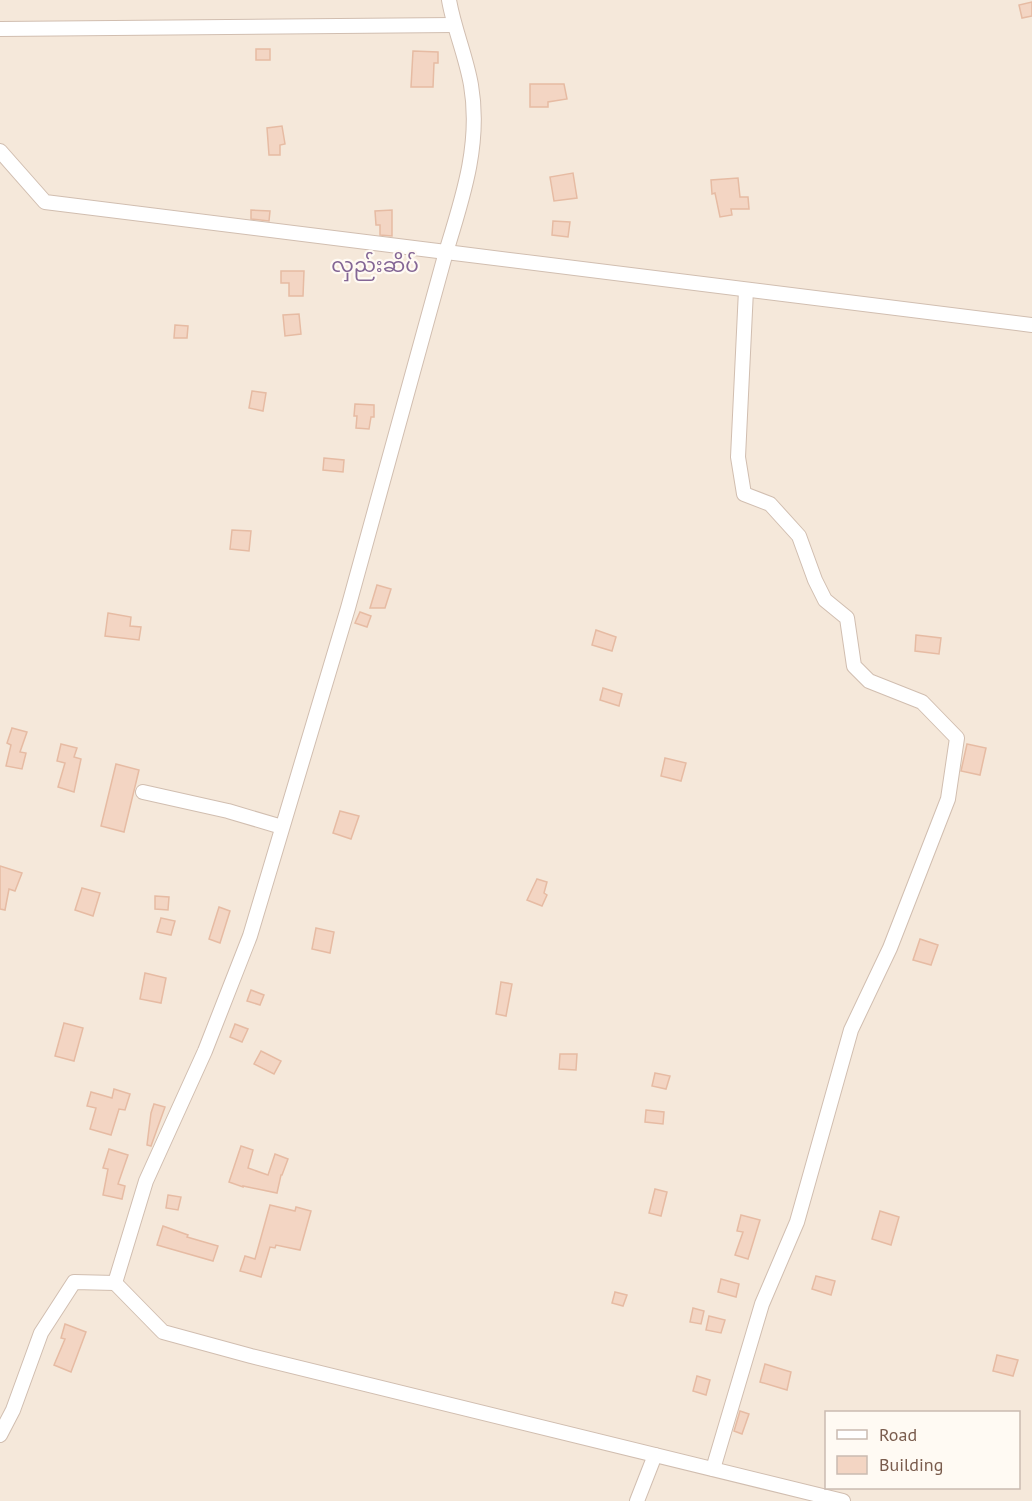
<svg xmlns="http://www.w3.org/2000/svg" width="1032" height="1501" viewBox="0 0 1032 1501" font-family="'PT Sans','Noto Sans Myanmar',sans-serif">
<style>
.residential{fill:#f5e8da;fill-rule:evenodd}
.building{fill:#f3d5c3;stroke:#e6bba3;stroke-width:1.5}
.lines{fill:none;stroke-linecap:round;stroke-linejoin:round}
.minor-casing{stroke:#d1beb0;stroke-width:16}
.minor{stroke:#fff;stroke-width:14}
.labels{text-anchor:middle;stroke-width:4.5;stroke-linejoin:round;paint-order:stroke}
.quarter-label{font-size:20px;fill:#846695;stroke:#fffaf3}
</style>
<rect width="100%" height="100%" fill="#fdf6ec"/>
<path class="residential" d="M0,0H1032V1501H0ZM826,1412H1018V1488H826Z"/>
<g class="building">
<path d="M1032,2V16L1022,18L1019,5Z"/>
<rect x="256" y="49" width="14" height="11"/>
<path d="M413,51L438,52V63H434L433,87H411Z"/>
<path d="M530,84H564L567,99L548,102V107H530Z"/>
<path d="M282,126L285,144L280,145V155H269L267,128Z"/>
<path d="M573,173L577,198L554,201L550,177Z"/>
<path d="M738,178L740,197H748L749,209H731L732,215L720,217L715,193L712,194L711,180Z"/>
<path d="M251,210L270,211L269,221L251,219Z"/>
<path d="M392,210V236L380,235V225H376L375,211Z"/>
<path d="M553,221L570,222L568,237L552,235Z"/>
<path d="M281,271H304L303,296H289V283H281Z"/>
<path d="M299,314L301,334L285,336L283,315Z"/>
<path d="M175,325L188,326L187,338H174Z"/>
<path d="M252,391L266,393L263,411L249,408Z"/>
<path d="M355,404L374,405V417H371L369,429L356,428L357,416H354Z"/>
<path d="M324,458L344,460L343,472L323,470Z"/>
<path d="M232,530L251,531L249,551L230,549Z"/>
<path d="M377,585L391,589L385,608H370Z"/>
<path d="M360,612L371,616L367,627L355,623Z"/>
<path d="M108,613L131,617L130,626L141,627L139,640L105,636Z"/>
<path d="M596,630L616,637L612,651L592,645Z"/>
<path d="M916,635L941,638L939,654L915,651Z"/>
<path d="M603,688L622,694L619,706L600,700Z"/>
<path d="M12,728L27,732L20,752L26,753L22,769L6,766L11,745L7,743Z"/>
<path d="M61,744L77,748L74,757L81,759L74,792L58,787L65,763L57,761Z"/>
<path d="M967,744L986,748L980,775L961,771Z"/>
<path d="M665,758L686,763L681,781L661,776Z"/>
<path d="M116,764L139,770L124,832L101,826Z"/>
<path d="M340,811L359,816L351,839L333,833Z"/>
<path d="M0,866L22,873L15,891L9,889L5,910L0,909Z"/>
<path d="M537,879L547,882L544,893L547,895L542,906L527,900Z"/>
<path d="M82,888L100,893L93,916L75,910Z"/>
<path d="M155,896L169,897L168,910L155,909Z"/>
<path d="M219,907L230,911L220,943L209,939Z"/>
<path d="M161,918L175,921L171,935L157,932Z"/>
<path d="M316,928L334,932L330,953L312,949Z"/>
<path d="M920,939L938,945L931,965L913,960Z"/>
<path d="M145,973L166,978L161,1003L140,999Z"/>
<path d="M501,982L512,984L506,1016L496,1014Z"/>
<path d="M251,990L264,995L260,1005L247,1001Z"/>
<path d="M64,1023L83,1028L74,1061L55,1056Z"/>
<path d="M235,1024L248,1029L242,1042L230,1037Z"/>
<path d="M261,1051L281,1061L274,1074L254,1064Z"/>
<path d="M560,1054H577L576,1070L559,1069Z"/>
<path d="M655,1073L670,1076L666,1089L652,1086Z"/>
<path d="M114,1089L130,1094L125,1110L119,1109L111,1135L90,1129L96,1108L87,1106L91,1092L112,1098Z"/>
<path d="M154,1104L165,1107L151,1146L147,1145L151,1113Z"/>
<path d="M646,1110L664,1112L663,1124L645,1122Z"/>
<path d="M241,1146L253,1150L248,1168L268,1175L275,1154L288,1159L282,1175H281L277,1193L243,1186V1187L229,1182Z"/>
<path d="M109,1149L128,1155L118,1184L125,1186L122,1199L103,1195L108,1169L103,1168Z"/>
<path d="M655,1189L667,1192L661,1216L649,1213Z"/>
<path d="M168,1195L181,1197L178,1210L166,1208Z"/>
<path d="M270,1205L295,1211L296,1207L311,1211L300,1250L276,1245L275,1248L270,1247L261,1277L240,1271L245,1256L255,1259Z"/>
<path d="M880,1211L899,1217L891,1245L872,1239Z"/>
<path d="M741,1215L760,1220L748,1259L735,1255L743,1232L737,1231Z"/>
<path d="M163,1226L188,1235L187,1237L218,1246L213,1261L157,1245Z"/>
<path d="M816,1276L835,1281L831,1295L812,1289Z"/>
<path d="M721,1279L739,1284L736,1297L718,1292Z"/>
<path d="M615,1292L627,1295L623,1306L612,1303Z"/>
<path d="M693,1308L704,1311L701,1324L690,1322Z"/>
<path d="M709,1316L725,1320L721,1333L706,1330Z"/>
<path d="M65,1324L86,1332L71,1372L54,1365L65,1339L61,1338Z"/>
<path d="M997,1355L1018,1360L1013,1376L993,1371Z"/>
<path d="M765,1364L791,1372L787,1390L760,1382Z"/>
<path d="M697,1376L710,1380L706,1395L693,1391Z"/>
<path d="M740,1411L749,1414L742,1434L734,1431Z"/>
</g>
<g class="lines">
<defs>
<g id="minor">
<path d="M0,29L453,25"/>
<path d="M0,151L45,202L446,252C463,197 481,143 471,85C466,56 454,29 449,0"/>
<path d="M143,792L228,811L282,827"/>
<path d="M0,1435L13,1410L41,1333L74,1282L115,1283"/>
<path d="M713,1469L762,1304L797,1222L851,1030L890,948L948,799L957,738L922,702L869,681L854,666L847,618L825,600L815,580L799,536L770,504L744,494L738,457L746,290"/>
<path d="M637,1501L655,1455"/>
<path d="M843,1501L251,1356L163,1332L115,1283L146,1181L205,1051L250,936L348,608L446,252L1032,325"/>
</g>
</defs>
<use href="#minor" class="minor-casing"/>
<use href="#minor" class="minor"/>
</g>
<g class="labels">
<g class="quarter-label">
<text x="375" y="272">လှည်းဆိပ်</text>
</g>
</g>
<rect x="825" y="1411" width="195" height="78" fill="#fffaf3" stroke="#cabbb1" stroke-width="1.5"/>
<rect x="837" y="1430" width="30" height="9" fill="#ffffff" stroke="#cabbb1" stroke-width="1.5"/>
<text x="879" y="1441" font-size="18" fill="#7a5c4d">Road</text>
<rect x="837" y="1456" width="30" height="18" fill="#f3d5c3" stroke="#cabbb1" stroke-width="1.5"/>
<text x="879" y="1471" font-size="18" fill="#7a5c4d">Building</text>
</svg>
